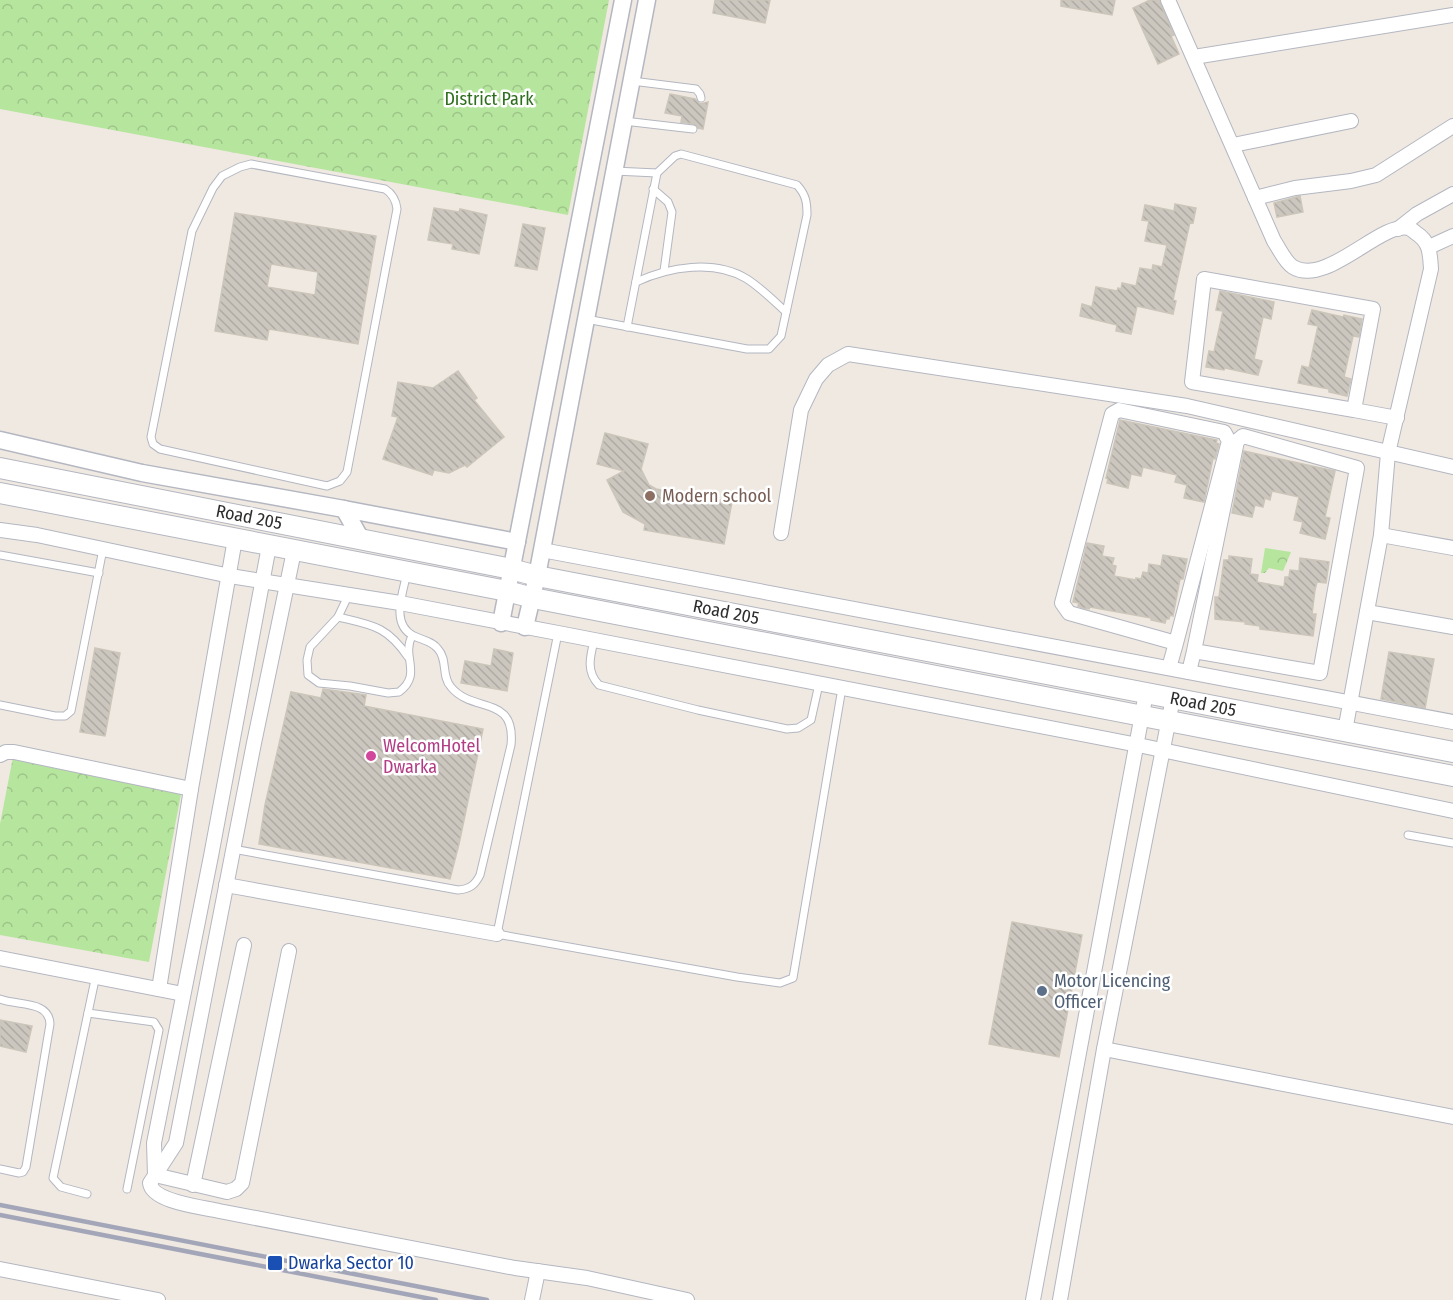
<svg xmlns="http://www.w3.org/2000/svg" width="1453" height="1300" viewBox="0 0 1453 1300" font-family="'Fira Sans Condensed',sans-serif">
<style>
.forest{fill:url(#forest-crowns)}
.building{fill:url(#building-back-hatch);stroke:#cbc5ba;stroke-width:1.5;fill-rule:evenodd}
.lines{fill:none;stroke-linecap:round;stroke-linejoin:round}
.service-casing{stroke:#b4b7c1;stroke-width:9}
.minor-casing{stroke:#b4b7c1;stroke-width:16}
.tertiary-casing{stroke:#b4b7c1;stroke-width:19}
.secondary-casing{stroke:#b4b7c1;stroke-width:22}
.service{stroke:#fff;stroke-width:7}
.minor{stroke:#fff;stroke-width:14}
.tertiary{stroke:#fff;stroke-width:16}
.secondary{stroke:#fff;stroke-width:20}
.rail{stroke:#a3a6b8;stroke-width:4.5}
.education-dot{fill:#8d6e63;stroke:#fff;stroke-width:2}
.hotel-dot{fill:#d1479c;stroke:#fff;stroke-width:2}
.service-dot{fill:#5c6f8a;stroke:#fff;stroke-width:2}
.transit-dot{fill:#1a4fb4;stroke:#fff;stroke-width:2}
.labels{text-anchor:middle;stroke-width:5;stroke-linejoin:round;paint-order:stroke}
.park-label{font-size:18px;fill:#2c6e1b;stroke:#fff}
.education-label{font-size:18px;fill:#785e54;stroke:#fff;text-anchor:start}
.street-label{font-size:18px;fill:#2e2e2e;stroke:#fff}
.hotel-label{font-size:18px;fill:#b23c85;stroke:#fff;text-anchor:start}
.service-label{font-size:18px;fill:#4e5e75;stroke:#fff;text-anchor:start}
.transit-label{font-size:18px;fill:#164399;stroke:#fff;text-anchor:start}
</style>
<defs>
<pattern id="forest-crowns" width="20" height="18" patternUnits="userSpaceOnUse" patternTransform="scale(1.5)"><rect width="20" height="18" fill="#b6e59e"/><path d="M2 6a3 3 0 1 1 6 0M12 15a3 3 0 1 1 6 0" fill="none" stroke="#9dc588"/></pattern>
<pattern id="building-back-hatch" width="6" height="6" patternUnits="userSpaceOnUse" patternTransform="scale(1.5)"><rect width="6" height="6" fill="#cbc7bf"/><path d="M-1 5l2 2M0 0l6 6M5-1l2 2" fill="none" stroke="#afaba4"/></pattern>
</defs>
<rect width="100%" height="100%" fill="#efe9e1"/>
<g class="forest">
<path d="M0,0H609L568,215L0,109Z"/>
<path d="M1265,548L1291,552L1283,571L1269,568L1265,573H1261Z"/>
<path d="M13,757L182,789L149,962L0,935V824Z"/>
</g>
<g class="building">
<path d="M715,0H770L765,23L713,13Z"/>
<path d="M1061,0H1115L1112,15L1061,6Z"/>
<path d="M1150,0H1159L1174,35L1171,36L1179,54L1158,64L1133,8Z"/>
<path d="M670,94L695,99L700,104L708,102L703,129L698,128L694,124L681,122L682,116L665,113Z"/>
<path d="M1300,196L1303,212L1277,217L1274,203Z"/>
<path d="M1175,204L1196,208L1193,223L1190,222L1173,300L1176,301L1173,314L1137,306L1131,334L1116,331L1117,325L1080,316L1082,304L1092,307L1096,287L1117,291L1118,288L1121,289L1122,283L1136,286L1140,268L1152,270L1153,265L1162,267L1167,245L1145,241L1149,221L1142,220L1145,205L1174,211Z"/>
<path d="M434,208L459,212L460,209L487,215L479,254L452,249L453,244L428,240Z"/>
<path d="M235,213L376,236L358,344L269,329L267,340L215,331ZM271,264L318,272L315,295L267,287Z"/>
<path d="M523,224L545,228L537,270L515,266Z"/>
<path d="M1220,291L1274,302L1271,319L1263,317L1254,359L1262,361L1258,375L1225,368L1224,370L1206,367L1209,351L1214,352L1223,311L1216,310Z"/>
<path d="M1312,310L1343,317L1344,315L1362,319L1359,337L1353,336L1344,377L1351,379L1347,396L1329,392V389L1298,383L1302,366L1309,368L1318,326L1308,324Z"/>
<path d="M458,371L477,398L474,400L504,437L467,467L465,465L449,473L434,470L432,475L383,459L398,417L392,416L398,382L433,388Z"/>
<path d="M1120,420L1217,440L1216,443L1219,444L1215,459L1213,458L1204,502L1184,498L1187,485L1175,482L1177,475L1151,469L1143,467L1141,476L1131,474L1128,488L1107,483L1108,479L1106,478Z"/>
<path d="M605,433L648,444L641,469L649,485L656,489L732,502L724,544L644,530L645,524L623,512L607,480L624,471L597,464Z"/>
<path d="M1244,451L1335,471L1325,517L1330,518L1325,539L1300,533L1303,522L1294,520L1299,497L1272,491L1270,500L1265,498L1263,507L1255,505L1252,517L1232,513Z"/>
<path d="M1087,543L1104,546L1102,556L1114,558L1112,565L1116,566L1114,576L1136,580V578L1141,579L1143,572L1148,573L1149,564L1161,566L1163,555L1187,559L1183,579H1180L1173,616L1170,615L1169,619H1166L1165,623L1151,620V618L1090,607L1089,609L1083,608L1078,606L1079,603L1073,602Z"/>
<path d="M1229,556L1252,559L1250,574L1258,575L1257,582L1284,587L1285,577H1289L1290,570L1299,571L1300,558L1329,562L1326,583L1317,582L1315,590L1312,614H1316L1313,636L1260,629V626L1245,624L1246,622L1215,619V597H1219L1224,560H1229Z"/>
<path d="M95,648L120,653L105,736L80,732Z"/>
<path d="M494,649L513,653L507,691L461,683L465,661L491,666Z"/>
<path d="M1389,652L1434,659L1425,708L1381,699Z"/>
<path d="M323,689L366,695L364,706L483,729L459,844L450,879L259,844L265,805L291,692L321,698Z"/>
<path d="M1012,922L1082,935L1059,1057L989,1044Z"/>
<path d="M0,1020L32,1026L26,1052L0,1046Z"/>
</g>
<g class="lines">
<defs>
<g id="service">
<path d="M632,81L696,89L700,94L701,98"/>
<path d="M624,121L693,129"/>
<path d="M251,164L385,189C393,194 396,200 397,209L347,472L340,481L327,486L160,449L153,444L151,437L192,231L213,188L222,176L240,167Z"/>
<path d="M653,189L668,202L672,212L664,271"/>
<path d="M636,282C669,267 714,259 747,279C761,288 774,301 786,312"/>
<path d="M586,319L747,349H769L781,336L807,215C807,202 806,195 797,185L681,154L675,156L657,173L614,171"/>
<path d="M627,327L657,173"/>
<path d="M0,555L99,573"/>
<path d="M348,596L338,617L310,647L307,660L308,675L319,683L350,686L388,693L399,692C423,674 401,657 412,636"/>
<path d="M338,617C372,625 387,626 408,657"/>
<path d="M558,633L497,934L737,977L780,983L793,978L842,688"/>
<path d="M594,641C590,657 586,672 599,685L698,710L787,729L798,728L811,720L819,684"/>
<path d="M0,705L55,716H65L71,711L103,549"/>
<path d="M1408,835L1453,843"/>
<path d="M233,849L458,890C470,889 475,885 480,875L511,745C516,694 473,714 451,687C441,676 448,660 438,649C432,641 422,640 414,636C390,625 403,592 407,573"/>
<path d="M0,999C17,1006 49,1000 50,1024L26,1167L23,1172L19,1173L0,1169"/>
<path d="M88,1013L154,1022L159,1030L127,1189"/>
<path d="M87,1194L61,1187L53,1178L96,975"/>
</g>
<g id="minor">
<path d="M1168,0L1274,241C1280,250 1285,262 1293,267C1326,287 1380,222 1408,228C1410,228 1415,232 1416,233C1430,242 1430,253 1431,269L1388,453L1381,535L1345,731"/>
<path d="M1194,57L1453,15"/>
<path d="M1233,145L1351,121"/>
<path d="M1255,198L1295,188L1351,181L1376,175L1453,126"/>
<path d="M1398,229L1417,214L1453,194"/>
<path d="M1429,247L1453,236"/>
<path d="M1354,410L1192,382L1204,279L1373,309L1354,410L1397,418"/>
<path d="M0,530L37,535L230,576L400,603L558,633L1138,745L1453,811"/>
<path d="M781,533L801,410L816,379L828,365L848,354L1187,406L1453,467"/>
<path d="M1381,535L1453,548"/>
<path d="M542,550L1453,722"/>
<path d="M294,551L254,743L176,1143L150,1183C152,1202 202,1207 219,1211L515,1268L587,1278L687,1300"/>
<path d="M1367,612L1453,627"/>
<path d="M1169,668L1176,643L1229,441L1224,432L1119,410L1112,414L1062,603L1069,613L1176,643"/>
<path d="M1189,672L1194,651L1320,673L1357,468L1243,436L1237,441L1194,651"/>
<path d="M0,755L6,752H14L191,789"/>
<path d="M226,885L497,934"/>
<path d="M0,958L183,994"/>
<path d="M159,989L191,789L235,539"/>
<path d="M1104,1049L1453,1117"/>
<path d="M155,1175L154,1143L211,856L269,546"/>
<path d="M155,1175L227,1192L236,1189L242,1183L289,951"/>
<path d="M193,1185L244,945"/>
<path d="M0,1269L158,1300"/>
<path d="M532,1300L538,1271"/>
<path d="M1033,1300L1146,693"/>
<path d="M1060,1300L1104,1049L1173,698"/>
</g>
<g id="tertiary">
<path d="M0,440L142,473L344,509L361,539"/>
<path d="M344,509L517,542"/>
<path d="M501,623L623,0"/>
<path d="M525,627L537,576L647,0"/>
</g>
<g id="secondary">
<path d="M0,468L511,569L537,576L1453,752"/>
<path d="M0,493L507,591L533,598L1453,776"/>
</g>
</defs>
<use href="#service" class="service-casing"/>
<use href="#minor" class="minor-casing"/>
<use href="#tertiary" class="tertiary-casing"/>
<use href="#secondary" class="secondary-casing"/>
<use href="#service" class="service"/>
<use href="#minor" class="minor"/>
<use href="#tertiary" class="tertiary"/>
<use href="#secondary" class="secondary"/>
<g class="rail">
<path d="M0,1205L487,1300"/>
<path d="M0,1215L436,1300"/>
</g>
</g>
<circle class="education-dot" cx="650" cy="496" r="6"/>
<circle class="hotel-dot" cx="371" cy="756" r="6"/>
<circle class="service-dot" cx="1042" cy="991" r="6"/>
<rect class="transit-dot" x="267" y="1255" width="16" height="16" rx="3"/>
<g class="labels">
<g class="park-label">
<text x="489" y="105">District Park</text>
</g>
<g class="education-label">
<text x="662" y="502">Modern school</text>
</g>
<g class="street-label">
<text transform="translate(249 517) rotate(11)" y="6">Road 205</text>
<text transform="translate(726 612) rotate(11)" y="6">Road 205</text>
<text transform="translate(1203 704) rotate(11)" y="6">Road 205</text>
</g>
<g class="hotel-label">
<text x="383" y="752">WelcomHotel<tspan x="383" dy="21">Dwarka</tspan></text>
</g>
<g class="service-label">
<text x="1054" y="987">Motor Licencing<tspan x="1054" dy="21">Officer</tspan></text>
</g>
<g class="transit-label">
<text x="288" y="1269">Dwarka Sector 10</text>
</g>
</g>
</svg>
